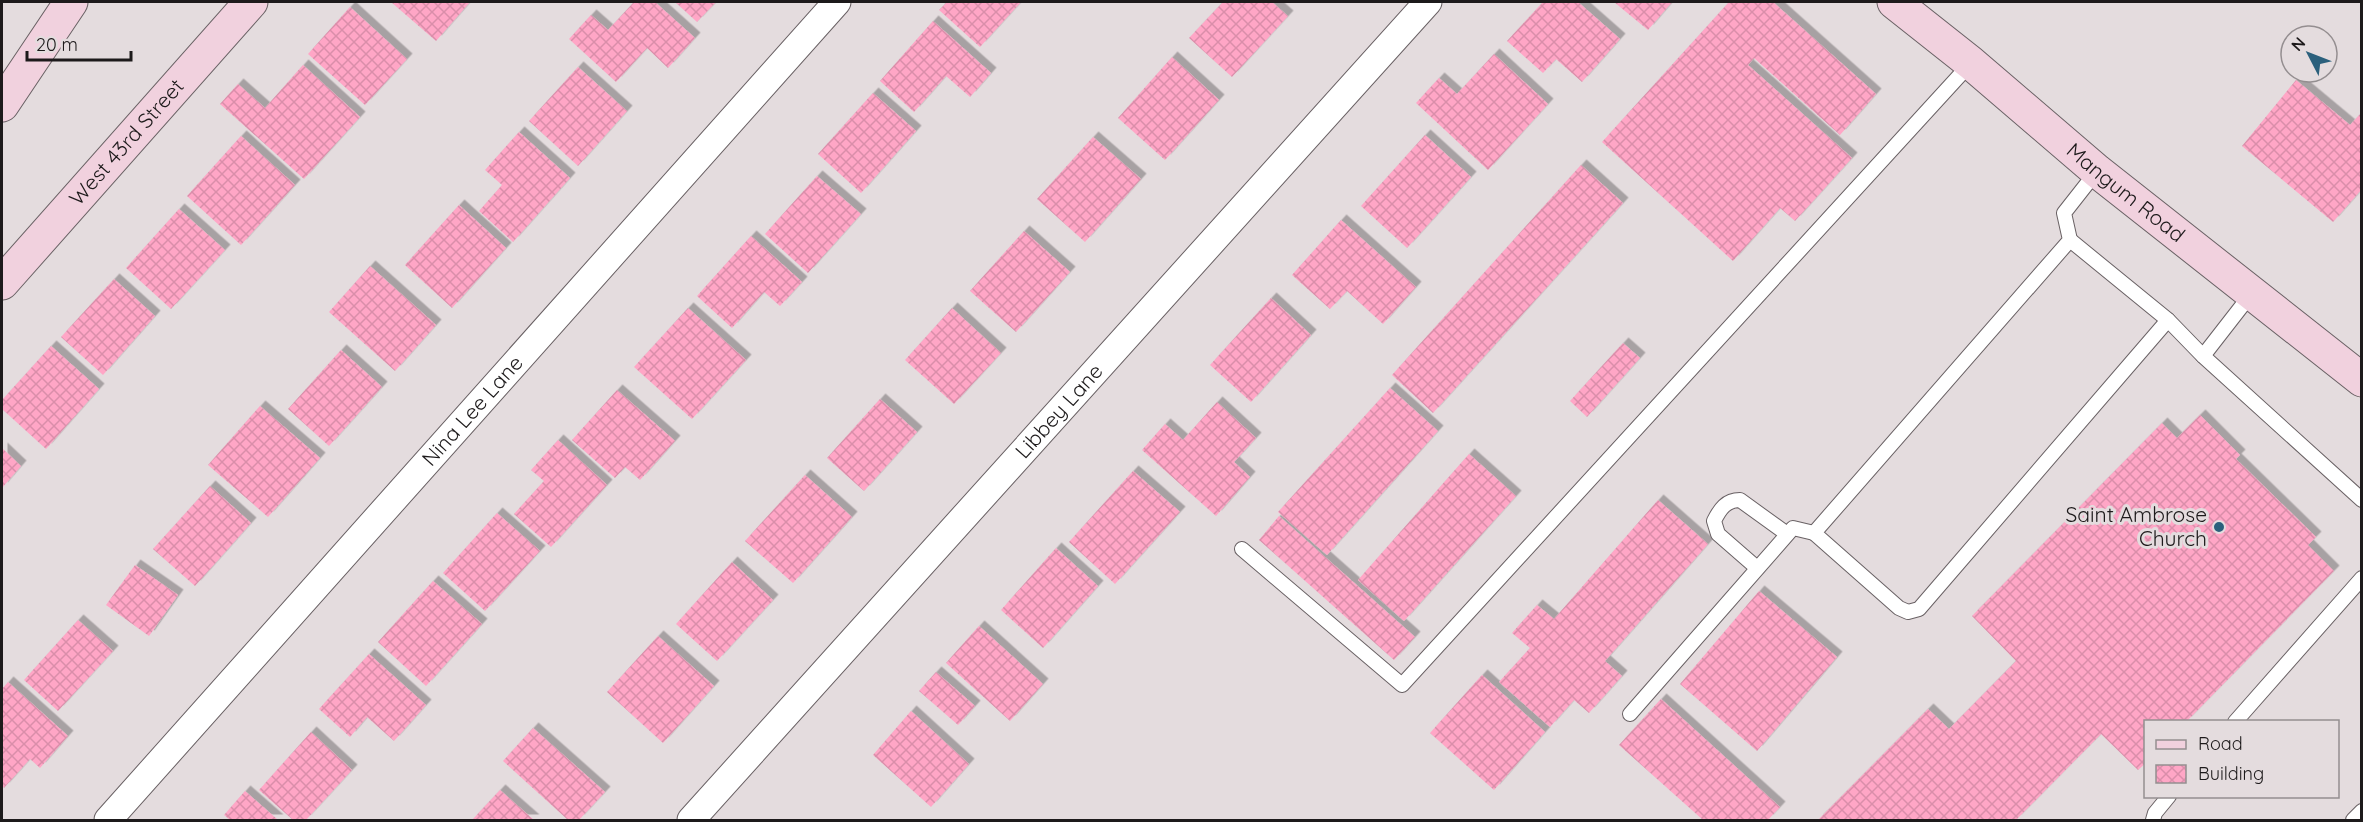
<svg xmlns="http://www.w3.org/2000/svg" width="2363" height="822" viewBox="0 0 2363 822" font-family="Quicksand,sans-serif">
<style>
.building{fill:url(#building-cross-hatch);filter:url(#shadow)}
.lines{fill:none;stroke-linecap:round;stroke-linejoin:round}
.lane-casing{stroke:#696164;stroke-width:16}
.street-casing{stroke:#696164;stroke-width:29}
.secondary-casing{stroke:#696164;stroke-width:35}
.lane{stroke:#fff;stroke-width:14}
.street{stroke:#fff;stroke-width:27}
.secondary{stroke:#f1d1de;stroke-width:33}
.poi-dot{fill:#2b607c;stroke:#e4dcde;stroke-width:2}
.labels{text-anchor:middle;stroke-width:6;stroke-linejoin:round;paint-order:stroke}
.street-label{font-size:21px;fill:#1d1a1b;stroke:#e4dcde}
.poi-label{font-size:21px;fill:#1d1a1b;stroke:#e4dcde;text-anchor:end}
</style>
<defs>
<pattern id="building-cross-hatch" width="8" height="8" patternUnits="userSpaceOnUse" patternTransform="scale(1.5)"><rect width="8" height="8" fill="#ffa6c6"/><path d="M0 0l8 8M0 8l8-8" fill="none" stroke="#da8eaa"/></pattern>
<filter id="shadow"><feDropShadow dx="5.5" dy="-5.5" stdDeviation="0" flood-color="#0004"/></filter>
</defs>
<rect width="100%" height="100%" fill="#e4dcde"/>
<g class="building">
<path d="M391,2H470L436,41Z"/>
<path d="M634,2H655L695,38L668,68L647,48L616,82L569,39L591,15L608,30Z"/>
<path d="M675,2H716L697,22Z"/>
<path d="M947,2H1021L980,47L939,10Z"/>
<path d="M1223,2H1272L1288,16L1232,77L1189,38Z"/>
<path d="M1543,2H1578L1620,39L1582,82L1556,59L1543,73L1507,41Z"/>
<path d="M1614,2H1672L1648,30Z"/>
<path d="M1729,2H1773L1876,94L1840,135L1754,58L1748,65L1852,158L1795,221L1780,208L1733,261L1602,142Z"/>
<path d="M350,7L407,59L365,105L308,54Z"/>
<path d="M933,21L991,73L970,97L946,76L914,112L880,81Z"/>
<path d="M1494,54L1548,104L1488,170L1416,103L1439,78L1457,94Z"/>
<path d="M1172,57L1219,100L1165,160L1118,118Z"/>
<path d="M303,65L360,117L304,179L220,104L238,84L265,108Z"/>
<path d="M578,67L627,111L578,166L529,121Z"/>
<path d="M2296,80L2350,125L2362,112V189L2333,222L2242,146Z"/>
<path d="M873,93L916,131L861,193L818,154Z"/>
<path d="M519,132L570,178L513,242L479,211L502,185L485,170Z"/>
<path d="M1425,135L1471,177L1407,248L1361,206Z"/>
<path d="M241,136L295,185L241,245L187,196Z"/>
<path d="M1093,137L1141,179L1085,242L1037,199Z"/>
<path d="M1581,165L1623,203L1433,413L1392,375Z"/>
<path d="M817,176L861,214L808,273L765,234Z"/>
<path d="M459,205L506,248L452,308L405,265Z"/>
<path d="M179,209L225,250L171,309L126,268Z"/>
<path d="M1341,220L1416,287L1383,324L1347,291L1330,309L1292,275Z"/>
<path d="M1024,231L1070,272L1016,332L970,291Z"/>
<path d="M751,236L802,282L780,306L764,292L732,328L697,296Z"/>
<path d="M370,266L436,325L395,371L329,312Z"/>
<path d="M114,279L155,316L103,375L61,337Z"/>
<path d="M1271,298L1311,335L1251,402L1210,365Z"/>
<path d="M688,308L746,360L692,419L634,367Z"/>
<path d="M952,308L1001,353L954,404L905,360Z"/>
<path d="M1623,343L1640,358L1587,417L1570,401Z"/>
<path d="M51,346L99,389L46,449L2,409V400Z"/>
<path d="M341,350L382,387L329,446L288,409Z"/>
<path d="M1390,388L1438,431L1327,555L1278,512Z"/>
<path d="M617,390L675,441L640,480L625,467L615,478L572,440Z"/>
<path d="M880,399L917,432L864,491L827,458Z"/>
<path d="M1217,402L1256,438L1234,462L1250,477L1216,516L1142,450L1165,424L1183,440Z"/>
<path d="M260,406L320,458L268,517L208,465Z"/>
<path d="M2200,415L2240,455L2236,459L2316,537L2308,545L2334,571L2186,722H2146V763L2138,770L2101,734L2016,820H1818L1928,709L1949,729L2016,661L1972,616L2162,423L2177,438Z"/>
<path d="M558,440L607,485L551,547L514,514L544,481L531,470Z"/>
<path d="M2,448L21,466L2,488Z"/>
<path d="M1469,454L1516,496L1404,621L1358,580Z"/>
<path d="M1133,471L1180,512L1115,584L1069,542Z"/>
<path d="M805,475L852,517L793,583L745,541Z"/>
<path d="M210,486L251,523L195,586L153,549Z"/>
<path d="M1658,500L1708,544L1605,661L1622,676L1589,713L1574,700L1550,727L1499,682L1530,648L1512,633L1537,605L1554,619Z"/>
<path d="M497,513L540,551L485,611L443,573Z"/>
<path d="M1279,516L1415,637L1394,660L1259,540Z"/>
<path d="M1056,548L1098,586L1043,648L1001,610Z"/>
<path d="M732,562L773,600L717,661L676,624Z"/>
<path d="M135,565L178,595L149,636L106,605Z"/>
<path d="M433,581L482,624L426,686L378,642Z"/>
<path d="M1759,591L1837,657L1757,751L1680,684Z"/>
<path d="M78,620L113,651L58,711L24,680Z"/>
<path d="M979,626L1043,684L1010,721L946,663Z"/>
<path d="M658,636L714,686L663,743L607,692Z"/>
<path d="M369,654L426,705L394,741L367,717L350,737L319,709Z"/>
<path d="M936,672L975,706L958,725L919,691Z"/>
<path d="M1482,675L1545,732L1494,790L1430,733Z"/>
<path d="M8,682L68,736L40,768L30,759L4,788L2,785V689Z"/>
<path d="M1661,699L1780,807L1768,820H1703L1619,745Z"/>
<path d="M911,711L969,764L931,807L873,755Z"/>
<path d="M533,728L605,792L579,820H568L503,761Z"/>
<path d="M311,732L352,770L306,820H293L259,790Z"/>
<path d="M500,790L534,820H472Z"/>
<path d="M245,791L278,820H230L224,815Z"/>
</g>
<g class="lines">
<defs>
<g id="lane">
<path d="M2097,171L2064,213L2070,240L1814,533L1899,608L1908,612L1919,609L2168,320"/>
<path d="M2070,240L2168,320L2203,356L2362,500"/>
<path d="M2203,356L2252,293"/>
<path d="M1242,549L1402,685L1971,63"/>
<path d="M1757,568L1718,534L1714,521C1720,509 1726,500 1740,500L1787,534"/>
<path d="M1630,714L1793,528L1814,533"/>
<path d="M2235,722L2362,578"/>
<path d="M2153,820L2155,813L2169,796"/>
<path d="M2353,820L2362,811"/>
</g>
<g id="street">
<path id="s1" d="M108,820L837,2"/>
<path id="s2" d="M691,820L1428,2"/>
</g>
<g id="secondary">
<path id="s3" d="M1894,2L1971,63L2097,171L2362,380"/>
<path d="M2,105L71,2"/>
<path id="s4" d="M2,283L251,2"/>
</g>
</defs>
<use href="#lane" class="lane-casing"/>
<use href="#street" class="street-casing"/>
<use href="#secondary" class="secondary-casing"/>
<use href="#lane" class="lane"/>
<use href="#street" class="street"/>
<use href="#secondary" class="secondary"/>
</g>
<circle class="poi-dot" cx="2219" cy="527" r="6"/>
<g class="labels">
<g class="street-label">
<text dy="7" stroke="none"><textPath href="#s4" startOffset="188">West 43rd Street</textPath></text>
<text dy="7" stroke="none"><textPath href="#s3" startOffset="300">Mangum Road</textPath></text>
<text dy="7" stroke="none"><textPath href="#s1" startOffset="548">Nina Lee Lane</textPath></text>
<text dy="7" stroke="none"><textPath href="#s2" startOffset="550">Libbey Lane</textPath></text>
</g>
<g class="poi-label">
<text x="2207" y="522">Saint Ambrose<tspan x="2207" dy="24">Church</tspan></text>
</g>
</g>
<rect width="2363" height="822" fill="none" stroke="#1d1a1b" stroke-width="6"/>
<rect x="2144" y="720" width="195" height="78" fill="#e4dcde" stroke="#948e90" stroke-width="1.5"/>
<rect x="2156" y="740" width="30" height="9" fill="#f1d1de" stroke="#948e90" stroke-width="1.5"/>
<text x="2198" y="750" font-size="18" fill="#1d1a1b">Road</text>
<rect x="2156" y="765" width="30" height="18" fill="url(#building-cross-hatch)" stroke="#948e90" stroke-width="1.5"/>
<text x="2198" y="780" font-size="18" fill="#1d1a1b">Building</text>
<g transform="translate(2309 54) rotate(312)"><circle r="28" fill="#e4dcde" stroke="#948e90" stroke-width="1.5"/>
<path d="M0-4.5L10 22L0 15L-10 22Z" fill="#2b607c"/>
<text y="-9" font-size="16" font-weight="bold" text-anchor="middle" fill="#1d1a1b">N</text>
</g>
<path d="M27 51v9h104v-9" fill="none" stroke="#1d1a1b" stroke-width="3"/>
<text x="36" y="51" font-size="18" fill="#1d1a1b" stroke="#e4dcde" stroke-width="4.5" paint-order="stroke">20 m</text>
</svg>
